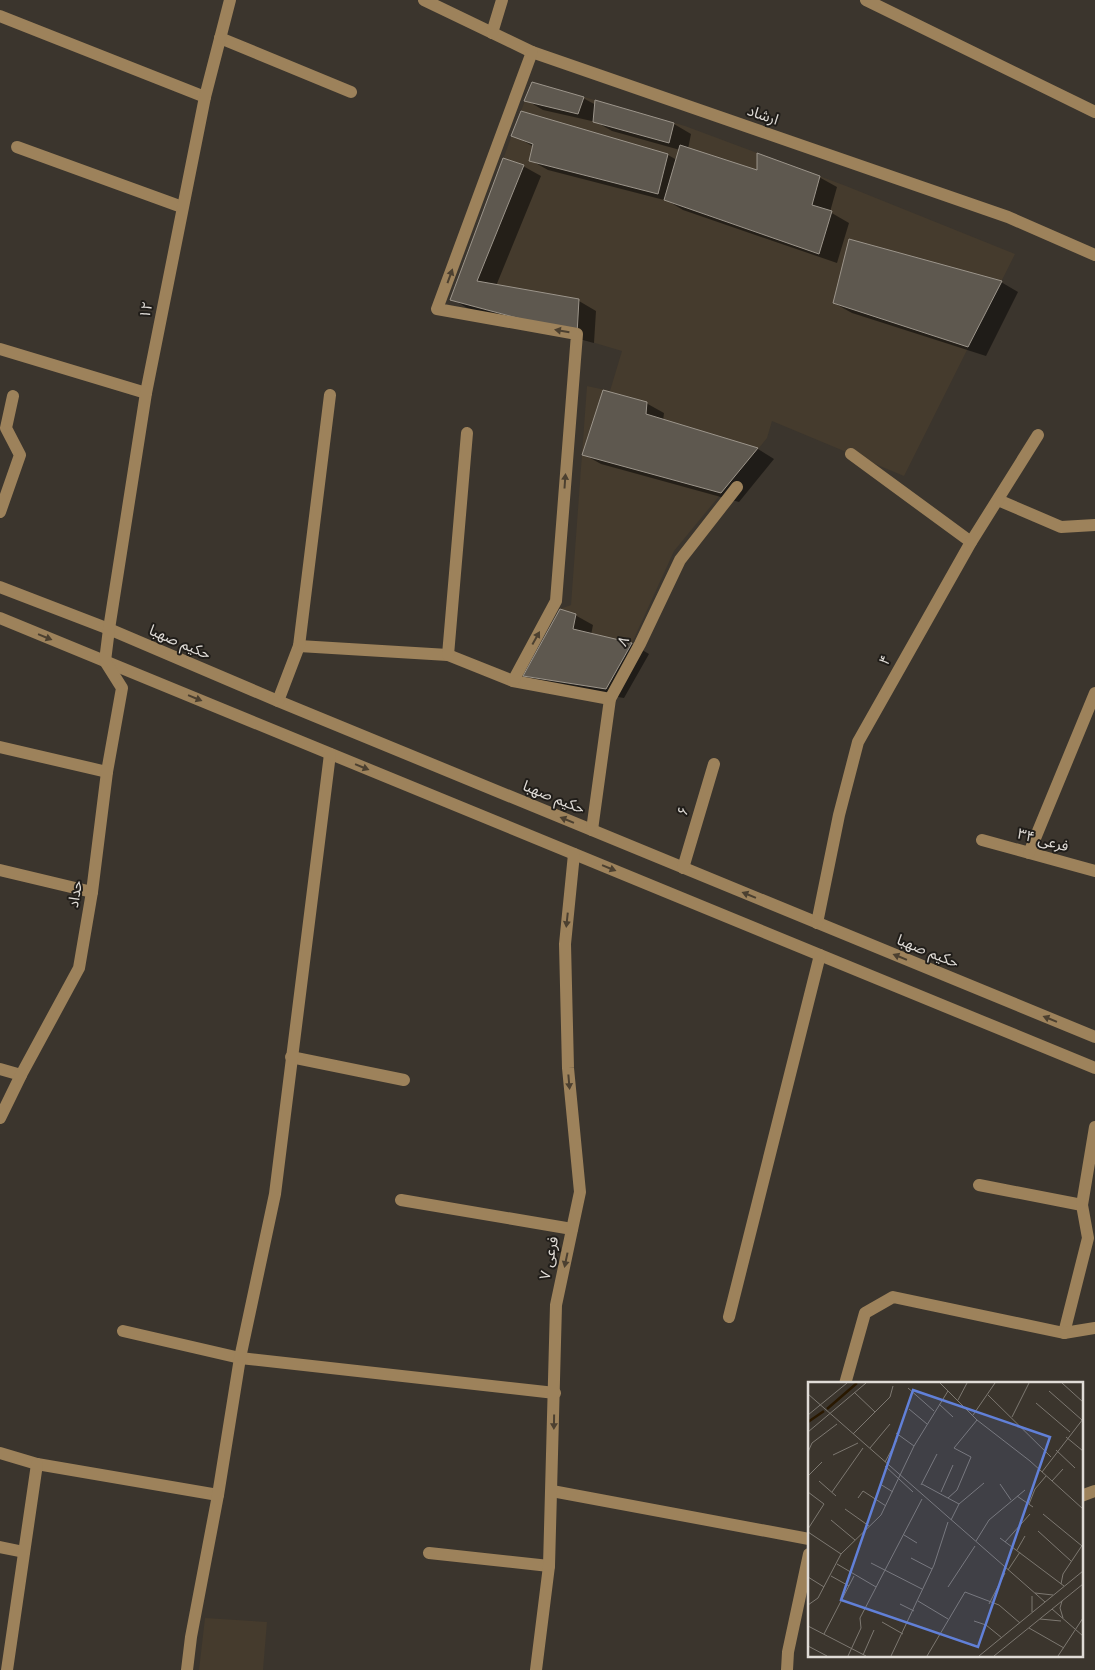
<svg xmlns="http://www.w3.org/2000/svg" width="1095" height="1670" viewBox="0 0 1095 1670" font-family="'Libre Baskerville','Noto Sans Arabic',serif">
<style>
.built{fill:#453b2d}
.shadow{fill:#0007}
.building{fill:#5e584f;stroke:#9c958b}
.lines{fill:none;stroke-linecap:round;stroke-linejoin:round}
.minor{stroke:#9d825b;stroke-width:12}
.oneway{fill:#4c4030}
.labels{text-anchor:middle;stroke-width:4;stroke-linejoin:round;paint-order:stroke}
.street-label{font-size:15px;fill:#e0dcd7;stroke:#201d19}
.inset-river{fill:none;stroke:#291800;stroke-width:2.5}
.inset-road{fill:none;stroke:#7d7871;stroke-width:1}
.view{fill:#6180d8;fill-opacity:0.15;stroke:#6180d8;stroke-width:2.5}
.inset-edge{fill:none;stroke:#e0dcd7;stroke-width:2.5}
</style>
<rect width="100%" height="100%" fill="#3b352d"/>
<g class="built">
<path d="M532,82L685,126L846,186L1015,254L904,476L772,421L767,438L674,551L632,643L606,689L523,676L560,609L571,605L587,386L610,391L622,351L450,300Z"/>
<path d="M205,1618L267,1622L263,1670H199Z"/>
</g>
<g class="shadow">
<path d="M583,98L596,105V102L674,124L691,134L688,149L759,172L819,177L837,187L830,212L849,223L837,263L683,210L668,201L548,170L530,160L534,147L513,135L521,113L668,155L677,160L680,150L612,131L596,122L543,110L526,100Z"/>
<path d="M523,166L541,176L496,286L579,301L596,311L594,343L469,309L452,299Z"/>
<path d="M1001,282L1018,292L986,356L852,313L834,303Z"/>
<path d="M646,403L664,413L663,421L758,449L774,459L739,502L601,464L583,454Z"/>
<path d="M575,615L593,625L591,635L632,644L649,654L624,698L542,685L525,675Z"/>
</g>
<g class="building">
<path d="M532,82L584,97L578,114L524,101Z"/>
<path d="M595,100L674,123L669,143L593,122Z"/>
<path d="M521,111L668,154L658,194L529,161L533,144L511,136Z"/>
<path d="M680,145L757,170V153L820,176L812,205L832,211L819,254L664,200Z"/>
<path d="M503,158L524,165L477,281L579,299L577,334L450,300Z"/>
<path d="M849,239L1002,281L968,347L833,303Z"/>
<path d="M603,390L647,402L646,414L758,448L721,493L582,455Z"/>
<path d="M560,609L576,614L573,629L632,643L606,689L523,676Z"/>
</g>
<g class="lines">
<g class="minor">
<path d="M424,0L532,52L1008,217L1095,255"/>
<path d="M866,0L1095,112"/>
<path d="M0,16L205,97"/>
<path d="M492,33L502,0"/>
<path d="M220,38L351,92"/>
<path d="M17,147L182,207"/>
<path d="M0,349L146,393"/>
<path d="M851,454L971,542"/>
<path d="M998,500L1061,527L1095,525"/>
<path d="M0,512L20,455L6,428L13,396"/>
<path d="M0,587L109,629L278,701L1095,1037"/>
<path d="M0,618L1095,1068"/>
<path d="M299,646L448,655L513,681L610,699"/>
<path d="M448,655L467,433"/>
<path d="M513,681L556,601L577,334L437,309L532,52"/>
<path d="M278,701L299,646L330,395"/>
<path d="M0,747L107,772"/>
<path d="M592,830L610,699L640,644L680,560L737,487"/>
<path d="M982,840L1095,871"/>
<path d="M1029,853L1095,693"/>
<path d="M683,868L714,764"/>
<path d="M0,870L92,892"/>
<path d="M817,923L839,815L858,742L971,542L1038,435"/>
<path d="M291,1057L404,1080"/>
<path d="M0,1069L21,1075"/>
<path d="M0,1118L21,1075L79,968L92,892L107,772L122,688L105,661L109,629L146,393L205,97L230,0"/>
<path d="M979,1185L1082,1205"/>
<path d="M401,1200L572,1229"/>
<path d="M729,1317L820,955"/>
<path d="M123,1331L240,1358L555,1393"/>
<path d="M1064,1333L1088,1238L1082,1205L1095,1127"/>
<path d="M845,1384L865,1313L893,1297L1064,1333L1095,1328"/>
<path d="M0,1453L37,1464L218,1495"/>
<path d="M552,1491L809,1539"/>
<path d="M1081,1496L1095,1491"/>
<path d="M0,1547L24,1552"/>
<path d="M429,1553L549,1566"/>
<path d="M7,1670L37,1464"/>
<path d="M187,1670L191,1637L218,1495L240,1358L275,1194L330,754"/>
<path d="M536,1670L549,1566L556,1305L580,1192L568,1068L565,944L574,854"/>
<path d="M787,1670L788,1652L809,1554"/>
</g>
</g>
<defs><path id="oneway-solid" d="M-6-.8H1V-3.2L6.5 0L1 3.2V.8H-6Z" transform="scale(1.25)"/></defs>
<g class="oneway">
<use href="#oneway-solid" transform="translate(450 276) rotate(-70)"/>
<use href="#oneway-solid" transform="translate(562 331) rotate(-170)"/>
<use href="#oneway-solid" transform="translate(565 481) rotate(-86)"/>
<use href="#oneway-solid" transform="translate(45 637) rotate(22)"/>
<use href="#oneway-solid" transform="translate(536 638) rotate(-61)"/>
<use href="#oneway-solid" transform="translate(195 698) rotate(22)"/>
<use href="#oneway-solid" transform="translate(362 767) rotate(22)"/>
<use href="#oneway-solid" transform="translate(567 820) rotate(-158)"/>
<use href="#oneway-solid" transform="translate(609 868) rotate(22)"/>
<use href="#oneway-solid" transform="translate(749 895) rotate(-158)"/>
<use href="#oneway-solid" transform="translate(567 920) rotate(96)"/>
<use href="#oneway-solid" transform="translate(900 957) rotate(-158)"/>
<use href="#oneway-solid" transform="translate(1050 1019) rotate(-158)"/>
<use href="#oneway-solid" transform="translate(569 1082) rotate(85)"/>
<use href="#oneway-solid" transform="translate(566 1260) rotate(102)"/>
<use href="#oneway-solid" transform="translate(554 1422) rotate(91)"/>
</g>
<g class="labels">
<g class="street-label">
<text transform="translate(763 115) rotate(19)" y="5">ارشاد</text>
<text transform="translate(146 310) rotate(-79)" y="5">۱۲</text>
<text transform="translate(623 641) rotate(-62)" y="5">۸</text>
<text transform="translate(180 642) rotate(23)" y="5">حکیم صهبا</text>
<text transform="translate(885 660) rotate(-61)" y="5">۴</text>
<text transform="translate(554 797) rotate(22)" y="5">حکیم صهبا</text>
<text transform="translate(683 811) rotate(-73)" y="5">۶</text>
<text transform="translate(1043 840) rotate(15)" y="5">فرعی ۳۴</text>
<text transform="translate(75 894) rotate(-81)" y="5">حداد</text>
<text transform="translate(928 951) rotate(22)" y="5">حکیم صهبا</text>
<text transform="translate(549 1258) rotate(-78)" y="5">فرعی ۷</text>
</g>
</g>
<g transform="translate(808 1382)">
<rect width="275" height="275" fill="#3b352d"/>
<path class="inset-river" d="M19,27L49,1M0,40L16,29"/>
<path class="inset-road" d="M132,1L169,38L222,79L275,127M254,1L275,20M100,6L126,29M241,9L274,38M46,10L67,30M0,12L237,220M180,13L243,75M150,18L159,1M228,21L262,50M131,22L145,35M101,27L119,42M0,33L39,1M165,33L187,1M204,35L221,1M0,50L58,1M88,51L106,64M45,52L82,15L85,4M258,55L275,69M62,66L82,42M248,68L267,86M0,70L4,61L29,42M25,73L50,61M77,80L89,58M77,84L105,110M234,90L275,37M0,94L14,80M11,99L28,114M244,99L255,87M72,102L85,110M114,102L151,122M192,102L203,118M113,103L129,72M0,110L16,122L0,147M24,110L55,66M133,110L145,83M209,114L225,125M50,116L55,109L78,124M140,116L149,108L163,75L146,66L169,38M221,122L227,107L238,94M37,127L61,144M235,132L274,164M23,138L47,158M143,138L151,122L176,101M230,149L263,179M0,150L33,172M96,153L109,161M192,156L256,204M168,159L181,138L217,108M197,160L222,132M209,168L217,154M103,176L124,187M63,181L114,207M29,182L68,205M200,188L212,170M23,194L41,204M0,195L16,205M253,202L255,192L275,162M140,205L167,164M227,211L245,213M224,214V230M110,219L140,237M254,219L252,226L255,236M92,222L106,229M181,222L197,191M0,223L10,216L33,172L73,133L106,64L140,9M244,227L275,254M232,237L253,239M166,239L178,243L194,256M74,240L95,252M0,244L58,274M221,246L256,266M16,252L46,194M0,264L19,274M55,273L66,248M40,274L53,246L52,236L114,117M83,274L126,183L140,140M119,274L157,210L191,223L212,241M171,274L275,189M186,274L275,202M250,274L275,236"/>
<path class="view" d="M105,8L242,55L170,265L33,218Z"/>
<rect width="275" height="275" class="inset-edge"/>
</g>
</svg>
